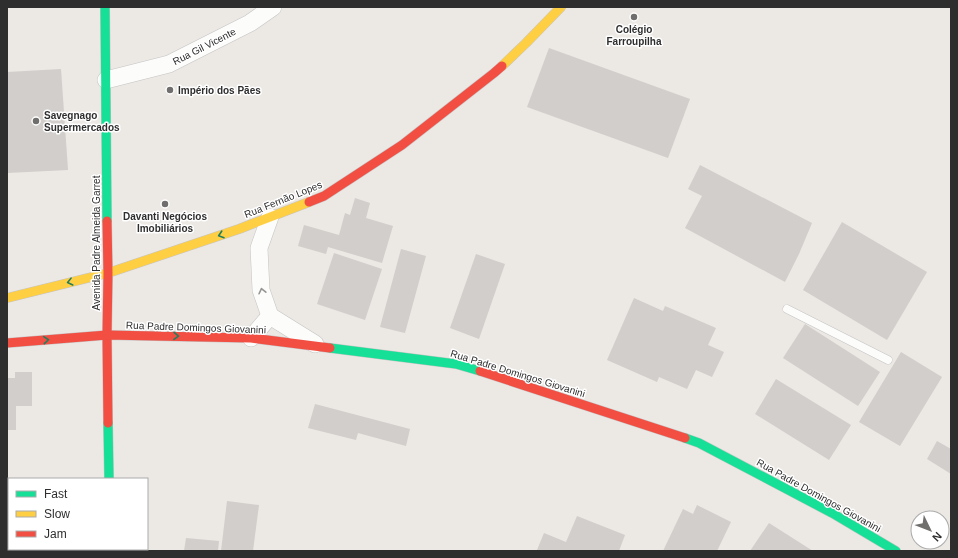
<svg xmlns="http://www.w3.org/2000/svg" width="958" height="558" viewBox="0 0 958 558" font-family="Helvetica,sans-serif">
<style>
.building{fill:#d1cecb}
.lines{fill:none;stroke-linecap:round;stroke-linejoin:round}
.lane-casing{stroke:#c5c4c5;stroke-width:9}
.street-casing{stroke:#c5c4c5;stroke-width:18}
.fast-casing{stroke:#c5c4c5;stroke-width:10}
.slow-casing{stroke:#c5c4c5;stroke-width:10}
.jam-casing{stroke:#c5c4c5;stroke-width:10}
.lane{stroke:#fcfcfb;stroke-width:8}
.street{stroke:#fcfcfb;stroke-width:17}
.fast{stroke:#16e098;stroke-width:9}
.slow{stroke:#ffcf43;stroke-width:9}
.jam{stroke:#f24e42;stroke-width:9}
.oneway{stroke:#237e5e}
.oneway2{stroke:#959594}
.poi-dot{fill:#706f6e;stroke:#fff;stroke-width:1.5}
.labels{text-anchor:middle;stroke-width:3;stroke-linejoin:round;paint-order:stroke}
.poi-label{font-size:10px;font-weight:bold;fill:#2e2e2e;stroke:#fff}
.street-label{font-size:10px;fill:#2e2e2e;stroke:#fff}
</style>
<rect width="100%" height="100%" fill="#ece8e4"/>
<g class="building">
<path d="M549,48L690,99L668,158L527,107Z"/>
<path d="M61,69L68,170L7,173V72Z"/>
<path d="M700,165L812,223L799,254L785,282L685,228L702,196L688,189Z"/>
<path d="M355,198L370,203L366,218L393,226L382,263L328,247L326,254L298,246L304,225L339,235L345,213L350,215Z"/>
<path d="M842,222L927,272L887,340L803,290Z"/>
<path d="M401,249L426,256L405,333L380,327Z"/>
<path d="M334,253L382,269L365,320L317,304Z"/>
<path d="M476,254L505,264L479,339L450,328Z"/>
<path d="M634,298L663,311L665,306L716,328L708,345L724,352L712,377L696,370L687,389L659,377L657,382L607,360Z"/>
<path d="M805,324L880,372L858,406L783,358Z"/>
<path d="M901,352L942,377L900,446L859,422Z"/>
<path d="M15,372H32V406H16V430H7V378H15Z"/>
<path d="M776,379L851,425L829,460L755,414Z"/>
<path d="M315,404L410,429L406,446L358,433L356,440L308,428Z"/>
<path d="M937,441L951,449V474L927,459Z"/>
<rect x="7" y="486" width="2" height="63"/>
<path d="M227,501L259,505L253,551H221Z"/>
<path d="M697,505L731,522L717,551H663L683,509L693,514Z"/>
<path d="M577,516L625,535L619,551L537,550L544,533L566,542Z"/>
<path d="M769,523L813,551H750Z"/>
<path d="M186,538L219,541L218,551H184Z"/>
</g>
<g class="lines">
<defs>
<path id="lane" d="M787,309L888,360"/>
<g id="street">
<path d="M106,80L169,64L250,23L273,7"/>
<path d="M270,217L259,248L261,290L270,316L315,344"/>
<path d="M251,338L270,316"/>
</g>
<g id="fast">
<path d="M105,7L107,221"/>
<path d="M330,348L456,364L480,371"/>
<path d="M108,423L109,479"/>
<path d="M685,438L699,443L832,513L896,551"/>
</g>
<g id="slow">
<path d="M502,66L526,43L561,7"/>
<path d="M7,298L108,273L239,229L309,202"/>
</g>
<g id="jam">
<path d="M309,202L324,196L402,145L494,73L502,66"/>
<path d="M107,221L108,273L107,335L108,423"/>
<path d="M7,343L107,335L251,338L330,348"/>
<path d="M480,371L685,438"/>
<path d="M110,549V551"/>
</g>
</defs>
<use href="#lane" class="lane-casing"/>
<use href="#street" class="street-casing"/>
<use href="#fast" class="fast-casing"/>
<use href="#slow" class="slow-casing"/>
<use href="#jam" class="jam-casing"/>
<use href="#lane" class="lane"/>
<use href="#street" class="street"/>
<use href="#fast" class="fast"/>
<use href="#slow" class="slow"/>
<use href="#jam" class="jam"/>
</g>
<defs><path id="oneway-chevron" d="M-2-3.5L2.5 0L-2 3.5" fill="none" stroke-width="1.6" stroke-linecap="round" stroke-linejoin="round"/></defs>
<g class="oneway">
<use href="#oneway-chevron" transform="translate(221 235) rotate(162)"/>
<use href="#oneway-chevron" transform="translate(70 282) rotate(166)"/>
<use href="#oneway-chevron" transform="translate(176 336) rotate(1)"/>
<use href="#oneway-chevron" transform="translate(46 340) rotate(-5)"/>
</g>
<use class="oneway2" href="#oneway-chevron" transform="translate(262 291) rotate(-103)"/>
<g class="poi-dot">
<circle cx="634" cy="17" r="4"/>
<circle cx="170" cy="90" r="4"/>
<circle cx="36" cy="121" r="4"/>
<circle cx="165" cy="204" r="4"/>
</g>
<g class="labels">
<g class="poi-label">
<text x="634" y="33">Colégio<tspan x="634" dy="12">Farroupilha</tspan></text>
<text x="178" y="94" text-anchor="start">Império dos Pães</text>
<text x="44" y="119" text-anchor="start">Savegnago<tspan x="44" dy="12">Supermercados</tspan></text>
<text x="165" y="220">Davanti Negócios<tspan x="165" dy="12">Imobiliários</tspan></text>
</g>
<g class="street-label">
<text transform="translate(204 46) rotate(-27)" y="4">Rua Gil Vicente</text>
<text transform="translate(283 199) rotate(-22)" y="4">Rua Fernão Lopes</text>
<text transform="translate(96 243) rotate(-90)" y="4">Avenida Padre Almeida Garret</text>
<text transform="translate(196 327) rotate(2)" y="4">Rua Padre Domingos Giovanini</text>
<text transform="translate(518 373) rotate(17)" y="4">Rua Padre Domingos Giovanini</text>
<text transform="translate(819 495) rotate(29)" y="4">Rua Padre Domingos Giovanini</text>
</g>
</g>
<rect width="958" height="558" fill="none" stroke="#2e2e2e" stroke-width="16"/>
<rect x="8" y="478" width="140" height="72" fill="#ffffff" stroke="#ababab"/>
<rect x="16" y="491" width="20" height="6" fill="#16e098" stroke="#ababab"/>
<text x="44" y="498" font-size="12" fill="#2e2e2e">Fast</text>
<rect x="16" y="511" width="20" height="6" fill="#ffcf43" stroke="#ababab"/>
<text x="44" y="518" font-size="12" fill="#2e2e2e">Slow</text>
<rect x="16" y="531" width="20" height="6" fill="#f24e42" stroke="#ababab"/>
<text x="44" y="538" font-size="12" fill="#2e2e2e">Jam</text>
<g transform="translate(930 530) rotate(133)"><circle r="19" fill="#ffffff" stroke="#ababab"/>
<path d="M0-3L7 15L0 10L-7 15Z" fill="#706f6e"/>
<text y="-6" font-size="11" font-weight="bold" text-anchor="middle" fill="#2e2e2e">N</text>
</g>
</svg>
